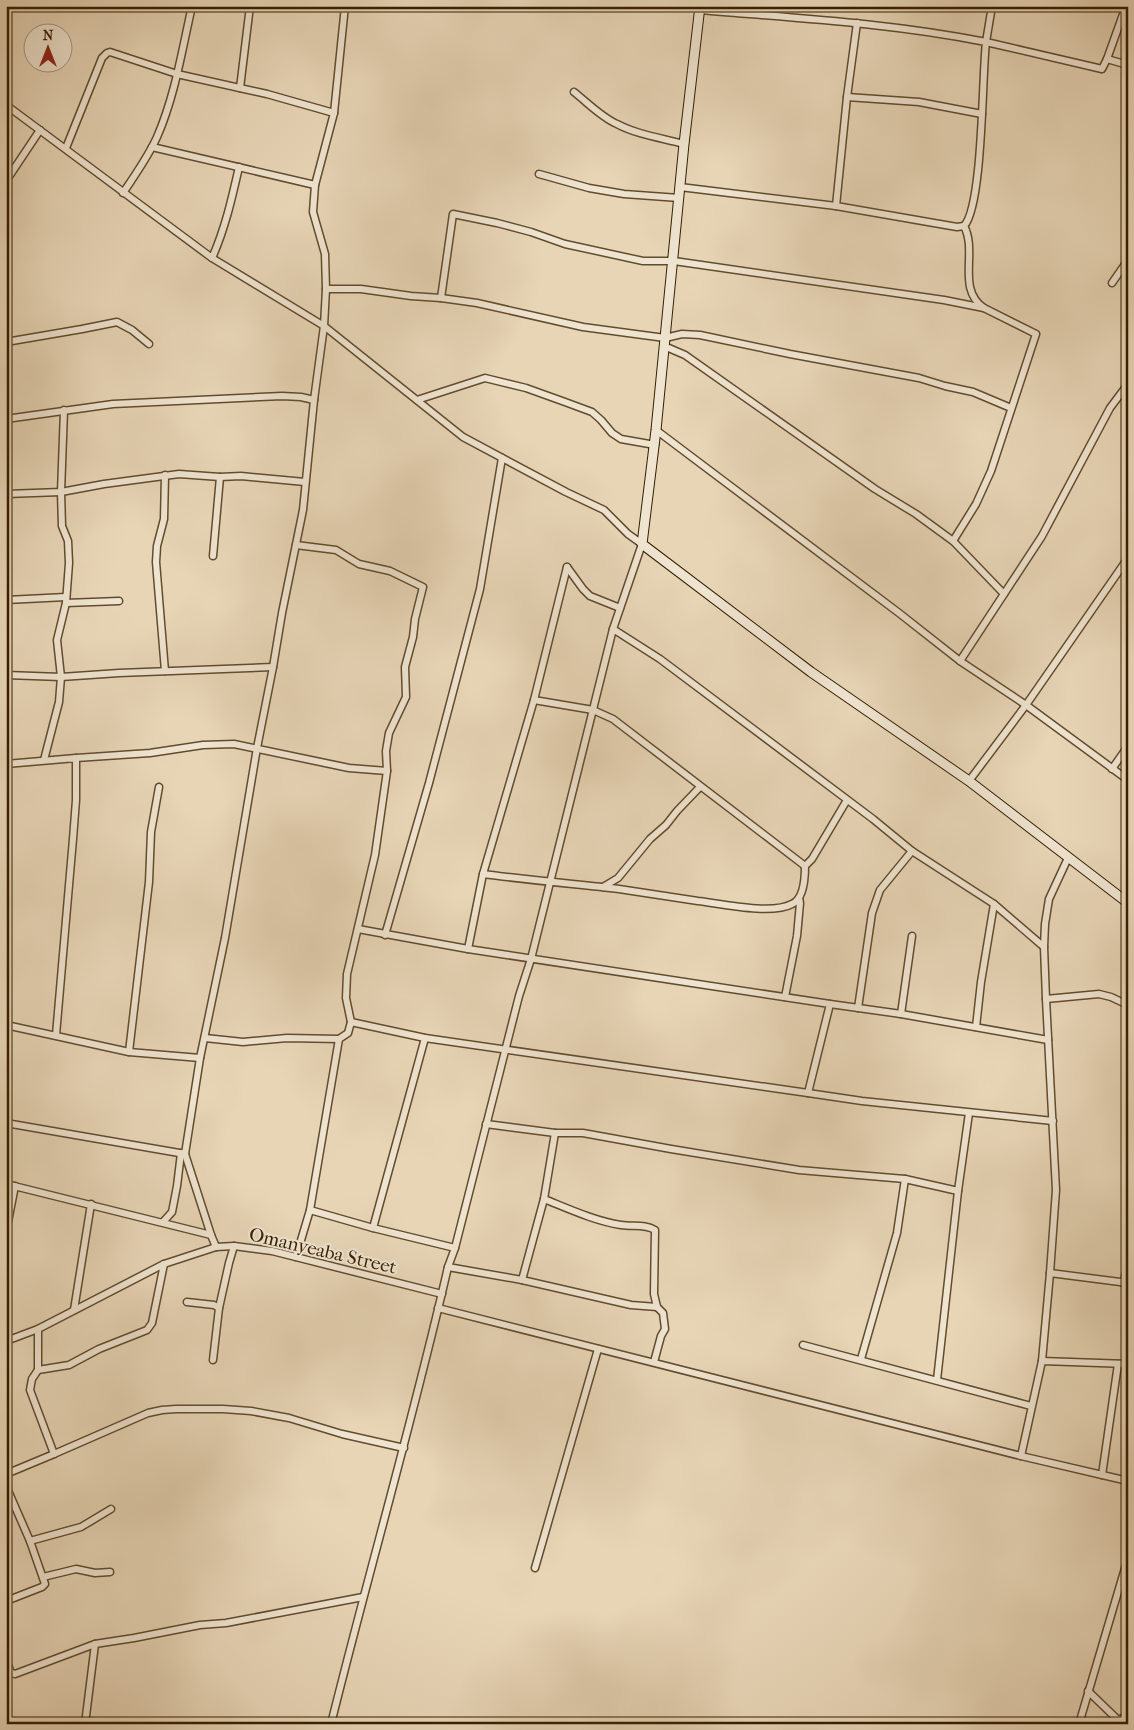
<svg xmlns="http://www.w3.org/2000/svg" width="1134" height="1730" viewBox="0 0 1134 1730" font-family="'IM FELL French Canon',serif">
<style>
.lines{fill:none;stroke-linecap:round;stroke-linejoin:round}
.street-casing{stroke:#624c2e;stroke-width:9}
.secondary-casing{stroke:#351f00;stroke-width:11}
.street{stroke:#efe4d0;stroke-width:6}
.secondary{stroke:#efe4d0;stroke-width:9}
.labels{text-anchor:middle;stroke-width:4;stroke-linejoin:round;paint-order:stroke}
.street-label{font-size:19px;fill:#351f00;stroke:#efe4d0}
</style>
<rect width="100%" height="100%" fill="#e7d5b6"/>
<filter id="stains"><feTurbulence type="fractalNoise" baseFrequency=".004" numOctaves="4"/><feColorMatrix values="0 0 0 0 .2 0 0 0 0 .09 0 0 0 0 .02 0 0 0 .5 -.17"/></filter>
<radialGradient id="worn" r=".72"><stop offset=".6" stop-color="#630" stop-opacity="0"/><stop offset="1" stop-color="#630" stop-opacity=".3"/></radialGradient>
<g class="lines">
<defs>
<g id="street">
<path d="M992,6L986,42L1102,69L1107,59L1126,6"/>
<path d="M699,10C795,18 891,23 986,42C982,75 983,206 964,226"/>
<path d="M1107,59L1128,65"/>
<path d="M240,88L250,6"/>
<path d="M574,92C588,103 601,117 617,124C638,135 662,138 684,144"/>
<path d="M847,97L919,102L982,114"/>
<path d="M6,105L212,258L324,326L463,437L566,492L604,510L628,534L642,544L613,629L531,959L519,996L455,1248L448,1267C413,1420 369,1571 331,1724"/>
<path d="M334,113L345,6"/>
<path d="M152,147L315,185"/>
<path d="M66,148L102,58L107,53L110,52L177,74L267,94L334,113L315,185L313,212L325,254L326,289L324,326L314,400L303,510L282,613L273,667L257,748L225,938L200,1058"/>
<path d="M539,174L589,188L624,194L679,198"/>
<path d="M6,181L40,130"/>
<path d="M680,187L836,206L957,227L964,226"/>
<path d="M123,193C135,175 148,157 157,137C175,96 182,50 192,6"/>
<path d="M836,206L847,97L857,23"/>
<path d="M212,258C225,229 232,198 239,167"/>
<path d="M1112,283L1128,260"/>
<path d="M326,289H361L411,296L441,298L477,303L583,327L665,338L682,334L700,335L790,354L919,378L945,386L973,392L1011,408"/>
<path d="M441,298L453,214L497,223L531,232L565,244L643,261H674L944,300L984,308"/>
<path d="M6,342L82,329L117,322L132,330L149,344"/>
<path d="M664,346L685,355L875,489L916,514L953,541L1004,594L960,661"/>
<path d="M417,400L485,378L526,388L565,402L592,412L601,420L612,433L621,439L655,445"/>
<path d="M6,419L113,404L282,396L301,397L314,400"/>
<path d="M656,430L899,613L960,661L1026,705L1128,780"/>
<path d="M6,494L61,492L104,484L179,474L220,477L241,476L305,482"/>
<path d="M953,541L976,504L991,471L1036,334L984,308C956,289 978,252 964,226"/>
<path d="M213,556L220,477"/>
<path d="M567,567L583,589L590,596L620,608"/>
<path d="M1004,594L1042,536L1110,408L1128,384"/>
<path d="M6,600L66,597"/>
<path d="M66,603L119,601"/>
<path d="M613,629L660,659L873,819L912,851L994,904L1044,947"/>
<path d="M165,671L156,562L157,546L164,519L165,475"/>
<path d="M6,675L61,677L119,673L273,667"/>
<path d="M534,700L593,710L613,719L805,866"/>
<path d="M76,758L150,753L203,745L234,744L349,768L387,771"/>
<path d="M44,760L59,702L61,677L57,640L66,603L69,563L68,541L62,526L61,492L64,410"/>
<path d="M6,764L76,758V800L73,839L56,1035"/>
<path d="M1112,769L1128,746"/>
<path d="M969,781L1026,705L1128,558"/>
<path d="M483,874C528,880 574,884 619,889C646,893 672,897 698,901C722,904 772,915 792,904C804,899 805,878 805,866L812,859L847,800"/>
<path d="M603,887L618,878L650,839L666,825L677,811L700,787"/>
<path d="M385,935L429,783L480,589L502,458"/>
<path d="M468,949L483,874L534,700L567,567"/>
<path d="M785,997L797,936L800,903L799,898"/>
<path d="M1046,999L1099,994L1111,997L1128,1005"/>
<path d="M830,1004L901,1014L1048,1040"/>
<path d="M858,1008L872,913L880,890L912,851"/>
<path d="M901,1014L912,936"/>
<path d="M351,1022L425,1038L808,1093L830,1004L468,949L358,929"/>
<path d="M6,1025L129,1052L200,1058L185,1154"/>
<path d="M976,1027L981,982L994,904"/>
<path d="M205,1038L243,1042L287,1038L339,1039"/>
<path d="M129,1052L149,882L151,832L159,787"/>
<path d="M808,1093L862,1101L1053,1121"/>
<path d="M6,1123L185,1154L211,1235"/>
<path d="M486,1124L555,1133H583L671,1149L799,1170L905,1179L958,1191"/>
<path d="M6,1184L211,1235L216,1247"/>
<path d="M544,1199C569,1209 595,1221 621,1225C633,1227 645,1224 655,1230L654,1294L657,1307L663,1313L665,1329L661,1336L654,1362"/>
<path d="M310,1210L373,1228L455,1248"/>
<path d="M163,1222L172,1212L177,1186L181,1153"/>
<path d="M373,1228L425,1038"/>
<path d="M6,1232L15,1186"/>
<path d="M296,1257L310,1210L339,1039L348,1033L351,1022L346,998L347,974L375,855L387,771L386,751L389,733L406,697L405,667L413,637L415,619L423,587L390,571L359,564L336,550L296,545"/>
<path d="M448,1267L522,1280L631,1305L657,1307"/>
<path d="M1050,1273L1056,1190L1046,999L1044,947L1045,924L1049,899L1068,858"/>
<path d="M522,1280L544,1199L555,1133"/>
<path d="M1123,1283L1128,1267"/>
<path d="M187,1302L214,1305L219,1308L213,1360"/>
<path d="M219,1308L229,1263L234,1246"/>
<path d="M438,1308L1021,1456L1128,1481"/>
<path d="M74,1310L91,1204"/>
<path d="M6,1341L38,1329L164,1264L216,1247L234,1246L272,1251L442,1294"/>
<path d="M803,1345L1031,1406"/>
<path d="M861,1359L897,1233L905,1179"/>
<path d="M1042,1361L1050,1273L1128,1283"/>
<path d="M38,1370L69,1365L99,1349L147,1330L152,1323L164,1264"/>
<path d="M937,1380L958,1191L969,1113"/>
<path d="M54,1454L148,1413L162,1410L176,1409H223L251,1411L289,1418L342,1434L404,1448"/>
<path d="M1021,1456L1042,1361L1128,1364"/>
<path d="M6,1474L54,1454L30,1390L32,1379L38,1370V1329"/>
<path d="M1102,1475L1118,1364"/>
<path d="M6,1486L30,1541L45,1584L42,1587L6,1601"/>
<path d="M30,1541L81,1527L111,1509"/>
<path d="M535,1568L598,1349"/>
<path d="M43,1577L76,1569L95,1573L110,1572"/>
<path d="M6,1659L11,1673L15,1674L95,1644L134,1638L200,1625L226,1623L363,1597"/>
<path d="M1088,1691L1118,1720L1110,1724"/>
<path d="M1118,1720L1128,1716"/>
<path d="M85,1724L95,1644"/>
<path d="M1079,1724L1128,1558"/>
</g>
<path id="secondary" d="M700,6L684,144L656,430L642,544L811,672L969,781L1128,903"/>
</defs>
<use href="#street" class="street-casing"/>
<use href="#secondary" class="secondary-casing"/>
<use href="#street" class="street"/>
<use href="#secondary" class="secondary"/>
</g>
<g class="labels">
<g class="street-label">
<text transform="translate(323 1250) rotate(13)" y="7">Omanyeaba Street</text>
</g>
</g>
<rect width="1134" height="1730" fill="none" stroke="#e7d5b6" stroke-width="25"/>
<rect x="8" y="8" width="1119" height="1715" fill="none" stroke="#351f00" stroke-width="2.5"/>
<rect x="12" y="12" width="1109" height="1705" fill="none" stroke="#351f00"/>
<g transform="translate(48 48)"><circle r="24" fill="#efe4d0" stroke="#a5957d"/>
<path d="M0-4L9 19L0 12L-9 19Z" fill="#8f2418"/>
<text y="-8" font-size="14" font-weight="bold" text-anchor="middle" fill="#351f00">N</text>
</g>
<rect width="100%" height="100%" filter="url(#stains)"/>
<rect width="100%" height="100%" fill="url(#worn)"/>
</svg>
